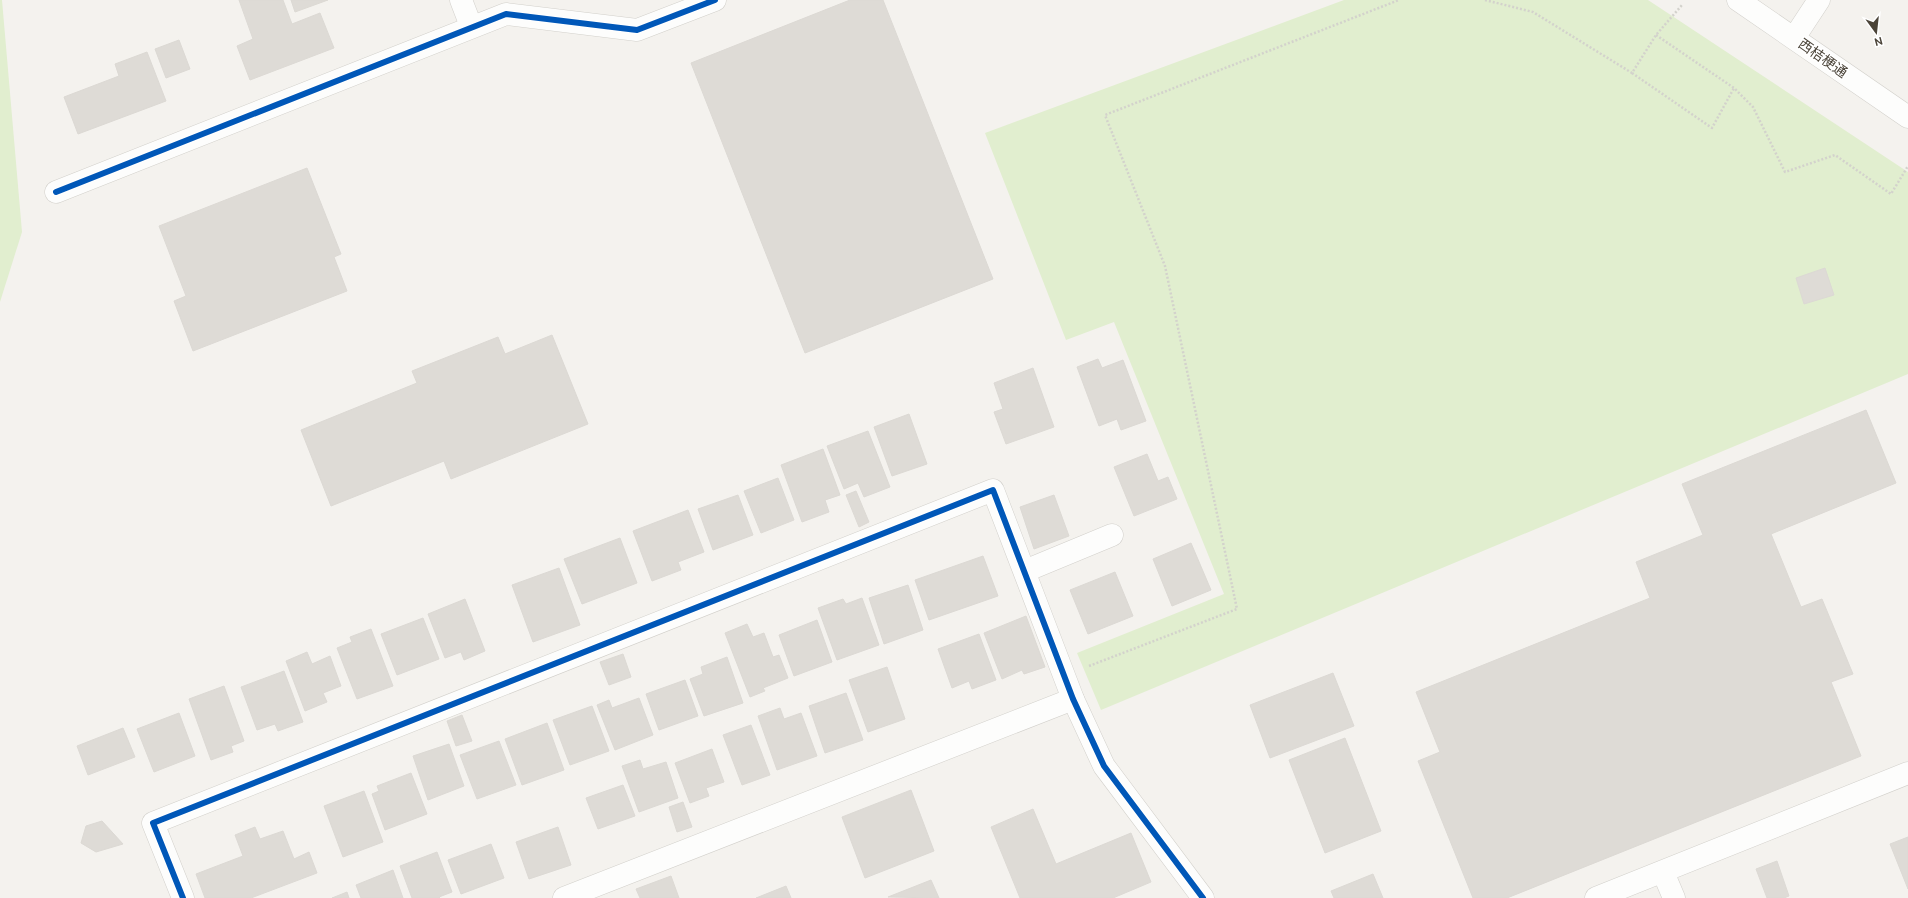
<svg xmlns="http://www.w3.org/2000/svg" width="1908" height="898" viewBox="0 0 1908 898" font-family="Ubuntu,'Noto Sans JP',sans-serif">
<style>
.green{fill:#e1eecf}
.building{fill:#dedbd6;stroke:#dcd9d4}
.lines{fill:none;stroke-linecap:round;stroke-linejoin:round}
.minor-casing{stroke:#d2d0cb;stroke-width:23}
.tertiary-casing{stroke:#d2d0cb;stroke-width:23}
.path{stroke:#d3d2cc;stroke-width:2.5;stroke-dasharray:2 2;stroke-linecap:butt}
.minor{stroke:#fdfdfc;stroke-width:22}
.tertiary{stroke:#fdfdfc;stroke-width:22}
.cycleway-casing{stroke:#fff;stroke-width:8}
.cycleway{stroke:#0057b8;stroke-width:6}
.labels{text-anchor:middle;stroke-width:3;stroke-linejoin:round;paint-order:stroke}
.street-label{font-size:14px;fill:#4b4439;stroke:#fff}
</style>
<rect width="100%" height="100%" fill="#f4f2ee"/>
<g class="green">
<path d="M0,0H2L22,232L0,302Z"/>
<path d="M1344,0H1648L1908,172V374L1101,710L1077,653L1224,594L1114,322L1066,340L985,133Z"/>
</g>
<g class="building">
<path d="M239,0H283L292,24L320,13L334,48L250,80L237,46L253,39Z"/>
<path d="M291,0H328L295,12Z"/>
<path d="M850,0H883L993,279L805,353L691,63Z"/>
<path d="M179,40L190,69L166,78L155,49Z"/>
<path d="M147,52L166,101L78,134L64,97L119,76L115,64Z"/>
<path d="M307,168L341,254L334,257L347,291L193,351L174,301L186,296L159,226Z"/>
<path d="M1825,268L1834,295L1804,304L1796,278Z"/>
<path d="M552,335L588,424L451,479L444,461L331,506L301,430L417,383L412,371L498,337L505,354Z"/>
<path d="M1098,359L1102,368L1123,360L1146,421L1121,430L1117,419L1099,426L1077,367Z"/>
<path d="M1033,368L1054,427L1006,444L994,412L1003,409L994,383Z"/>
<path d="M1866,410L1896,483L1771,534L1801,607L1822,599L1853,674L1831,682L1861,756L1507,898H1473L1418,761L1440,752L1416,692L1650,598L1636,562L1703,535L1682,484Z"/>
<path d="M909,414L927,464L892,476L874,427Z"/>
<path d="M868,431L890,487L864,497L858,483L844,489L827,446Z"/>
<path d="M823,449L840,495L825,500L829,512L802,522L781,465Z"/>
<path d="M1147,454L1158,481L1168,477L1177,499L1134,516L1114,467Z"/>
<path d="M778,478L794,520L761,533L744,491Z"/>
<path d="M856,491L869,522L859,527L846,495Z"/>
<path d="M738,495L753,535L713,550L698,509Z"/>
<path d="M1054,495L1069,536L1034,549L1020,507Z"/>
<path d="M688,510L704,552L678,562L681,570L652,581L633,531Z"/>
<path d="M620,538L637,583L582,604L564,559Z"/>
<path d="M1191,543L1211,590L1172,606L1153,559Z"/>
<path d="M983,556L998,596L929,620L915,580Z"/>
<path d="M559,568L580,625L533,642L512,585Z"/>
<path d="M1115,572L1133,616L1088,634L1070,590Z"/>
<path d="M908,585L923,630L884,644L869,598Z"/>
<path d="M862,598L879,645L837,660L818,608L843,599L846,604Z"/>
<path d="M465,599L485,651L464,660L461,652L445,658L428,614Z"/>
<path d="M1026,616L1045,667L1024,674L1022,670L1002,679L984,633Z"/>
<path d="M423,618L439,659L397,675L381,634Z"/>
<path d="M817,620L832,662L794,676L779,635Z"/>
<path d="M747,624L753,637L764,633L773,657L779,655L788,678L763,688L765,691L750,697L725,633Z"/>
<path d="M371,629L393,686L357,699L337,648L352,642L350,637Z"/>
<path d="M979,634L996,680L972,689L969,681L952,688L938,649Z"/>
<path d="M307,652L312,664L330,656L341,686L323,693L327,702L305,711L286,661Z"/>
<path d="M623,654L631,677L609,685L600,662Z"/>
<path d="M727,657L743,703L704,716L690,679L703,674L701,667Z"/>
<path d="M887,667L905,719L868,732L849,680Z"/>
<path d="M284,671L303,722L278,731L275,724L257,730L241,687Z"/>
<path d="M1333,673L1354,726L1270,758L1250,705Z"/>
<path d="M685,680L698,716L659,730L646,694Z"/>
<path d="M224,686L244,741L231,746L233,752L211,760L189,699Z"/>
<path d="M846,693L863,740L825,753L809,706Z"/>
<path d="M639,698L653,735L615,750L597,705L609,700L612,708Z"/>
<path d="M592,706L609,751L570,765L553,720Z"/>
<path d="M780,708L784,719L801,713L817,756L777,770L758,716Z"/>
<path d="M179,713L195,756L154,772L137,729Z"/>
<path d="M462,715L472,741L456,746L447,721Z"/>
<path d="M547,723L564,770L522,785L505,739Z"/>
<path d="M751,725L770,775L742,785L723,735Z"/>
<path d="M123,728L135,757L88,775L77,746Z"/>
<path d="M1345,738L1381,831L1325,853L1289,760Z"/>
<path d="M499,741L516,785L477,799L460,755Z"/>
<path d="M449,744L464,786L428,800L413,756Z"/>
<path d="M712,749L724,782L706,788L709,796L690,803L675,763Z"/>
<path d="M640,760L643,769L666,762L678,798L639,812L622,766Z"/>
<path d="M411,773L427,814L385,830L372,794L379,791L377,786Z"/>
<path d="M623,785L635,816L598,829L586,798Z"/>
<path d="M911,790L934,851L865,878L842,817Z"/>
<path d="M364,791L383,842L343,857L324,806Z"/>
<path d="M683,802L692,827L677,832L669,807Z"/>
<path d="M1033,809L1056,864L1131,833L1151,882L1113,898H1020L991,827Z"/>
<path d="M102,821L123,844L96,852L81,843L86,826Z"/>
<path d="M255,827L260,839L283,831L294,859L309,852L317,873L251,898H205L196,874L243,856L235,835Z"/>
<path d="M558,827L571,865L529,879L516,842Z"/>
<path d="M1908,837V889L1890,844Z"/>
<path d="M491,844L504,878L461,894L448,860Z"/>
<path d="M437,852L452,892L439,897L440,898H412L400,866Z"/>
<path d="M1777,861L1789,896L1784,898H1767L1756,869Z"/>
<path d="M393,870L403,898H361L356,885Z"/>
<path d="M1373,874L1383,898H1334L1331,891Z"/>
<path d="M671,876L679,898H640L636,889Z"/>
<path d="M931,880L939,898L888,897Z"/>
<path d="M786,886L791,898H756Z"/>
<path d="M347,892L349,898H332Z"/>
</g>
<g class="lines">
<defs>
<g id="minor">
<path d="M461,0L471,26"/>
<path d="M1794,38L1819,0"/>
<path d="M56,192L506,14L637,30L715,0"/>
<path d="M1025,571L1112,535"/>
<path d="M1663,872L1674,898"/>
<path d="M183,898L153,823L993,490L1073,699L1104,766L1203,898"/>
<path d="M564,898L1073,699"/>
<path d="M1596,898L1908,773"/>
</g>
<path id="tertiary" d="M1738,0L1908,117"/>
</defs>
<use href="#minor" class="minor-casing"/>
<use href="#tertiary" class="tertiary-casing"/>
<g class="path">
<path d="M1485,0L1533,12L1632,73L1656,35L1682,5"/>
<path d="M1656,35L1734,88L1753,107L1785,172L1835,155L1891,194L1908,166"/>
<path d="M1632,73L1712,128L1734,88"/>
<path d="M1089,666L1237,609L1165,266L1105,115L1399,0"/>
</g>
<use href="#minor" class="minor"/>
<use href="#tertiary" class="tertiary"/>
<defs>
<g id="cycleway">
<path d="M56,192L506,14L637,30L715,0"/>
<path d="M183,898L153,823L993,490L1073,699L1104,766L1203,898"/>
</g>
</defs>
<use href="#cycleway" class="cycleway-casing"/>
<use href="#cycleway" class="cycleway"/>
</g>
<g class="labels">
<g class="street-label">
<text transform="translate(1823 58) rotate(35)" y="5">西桔梗通</text>
</g>
</g>
<g transform="translate(1876 32) rotate(165)" stroke="#ffffff" stroke-width="3" paint-order="stroke">
<path d="M0-3L7 15L0 10L-7 15Z" fill="#4b4439"/>
<text y="-6" font-size="11" font-weight="bold" text-anchor="middle" fill="#4b4439">N</text>
</g>
</svg>
